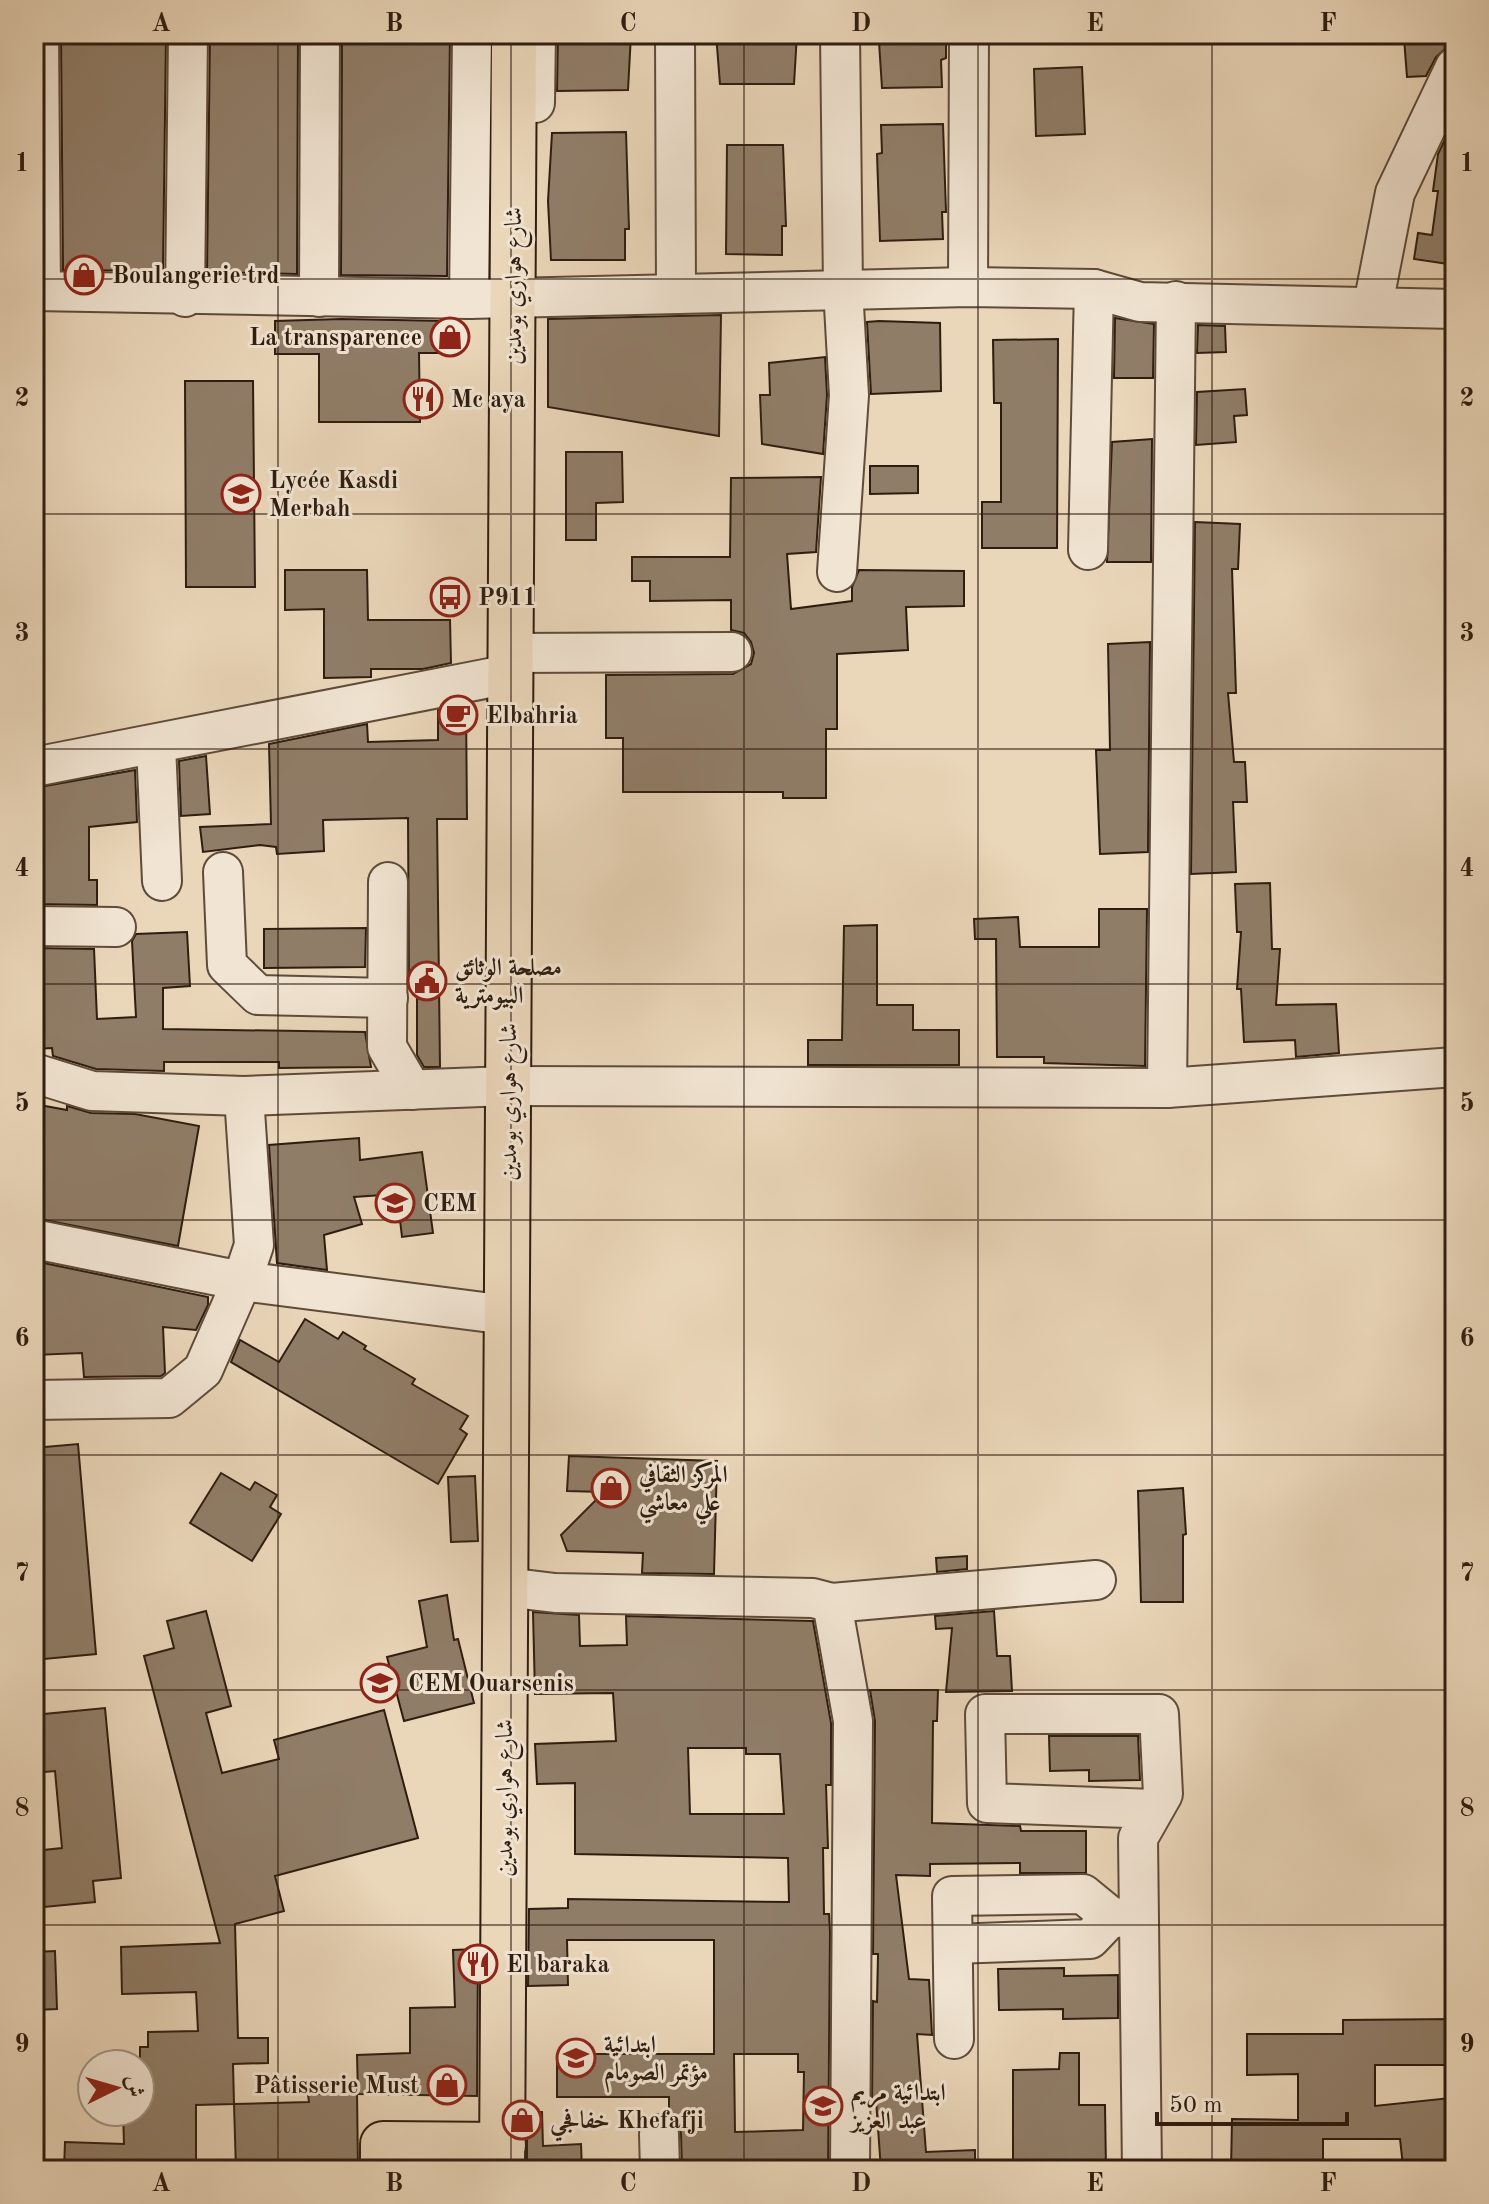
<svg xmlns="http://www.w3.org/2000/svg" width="1489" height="2204" viewBox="0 0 1489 2204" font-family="'Old Standard TT',Amiri,serif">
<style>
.building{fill:#907d68;stroke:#2f1d10;stroke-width:2;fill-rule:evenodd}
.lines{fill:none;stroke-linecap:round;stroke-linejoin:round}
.minor-casing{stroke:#5e4b3a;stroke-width:42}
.major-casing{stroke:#2f1d10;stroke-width:48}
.minor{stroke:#f1e4d2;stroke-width:38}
.major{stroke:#ead6b9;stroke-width:44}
.grid{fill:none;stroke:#2f1d10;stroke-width:2;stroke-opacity:0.55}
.labels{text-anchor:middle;stroke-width:6;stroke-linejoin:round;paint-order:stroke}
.poi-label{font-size:24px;font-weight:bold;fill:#2f1d10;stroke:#f1e4d2;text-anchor:start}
.street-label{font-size:24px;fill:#2f1d10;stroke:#f1e4d2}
.neatline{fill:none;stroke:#2f1d10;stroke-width:3}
.grid-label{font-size:26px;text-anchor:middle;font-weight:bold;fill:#2f1d10}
</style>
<rect width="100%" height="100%" fill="#ead6b9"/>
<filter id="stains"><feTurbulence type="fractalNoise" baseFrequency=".0025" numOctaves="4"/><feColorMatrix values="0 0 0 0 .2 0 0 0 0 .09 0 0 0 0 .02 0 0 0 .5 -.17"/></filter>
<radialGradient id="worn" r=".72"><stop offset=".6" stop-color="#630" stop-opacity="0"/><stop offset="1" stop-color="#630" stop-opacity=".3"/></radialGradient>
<g class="building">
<path d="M61,34H166L163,271L63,270Z"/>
<path d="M210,34H298L297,274L207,272Z"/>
<path d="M342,34H450L447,276L341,275Z"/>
<path d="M558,34H631L628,90L557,91Z"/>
<path d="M716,34H797L794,84H720Z"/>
<path d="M882,34H936L946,41V58L941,60L942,87L882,88L879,42L883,41Z"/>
<path d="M1445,36L1446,48L1436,57L1426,76L1407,77L1404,38Z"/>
<path d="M1082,67L1085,134L1036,136L1034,69Z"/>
<path d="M1453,123H1455V265L1414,259L1418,233L1432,235L1438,191H1433L1438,154Z"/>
<path d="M943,124L946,212H942L943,239L880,241L877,154L882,153L881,125Z"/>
<path d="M626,132L629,229H625V260H551L548,201L552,133Z"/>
<path d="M727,145H783L786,226H782V255L726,254Z"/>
<path d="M721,315L719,436L548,407V319Z"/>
<path d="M1115,318L1154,324L1153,378H1114Z"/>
<path d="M341,319L447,321V353H419L420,422H319V354H275V321Z"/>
<path d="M879,321L940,323L941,391L871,394L867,322Z"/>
<path d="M1198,325L1225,326L1226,352L1197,353Z"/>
<path d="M1058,339L1057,548H982V502H1001V403H994L993,340Z"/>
<path d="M825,357L827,395L823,454L762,444L760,395H770L769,363Z"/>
<path d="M185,381H253L255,587H186Z"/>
<path d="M1245,389L1247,415L1234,416L1236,442L1196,445L1197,392Z"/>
<path d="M1152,439L1151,562H1107L1112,442Z"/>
<path d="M566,452H622L623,502L596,503V540H566Z"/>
<path d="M870,466H918V493L870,494Z"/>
<path d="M821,477L816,552L787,554L791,609L852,601V587L859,570L964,571V606L906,607L908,650L837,654V729H826V798H783V792H623V738H606V675L733,674L751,664L754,653L751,642L744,633L731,630V600L650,601V581H632V557H730L731,478Z"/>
<path d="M1195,522L1240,524L1238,569H1232L1236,693H1228L1234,762H1245L1247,802H1233L1236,872L1191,874Z"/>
<path d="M285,570H367L368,620H450L451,663L423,669H371V677L324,678V609L285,610Z"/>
<path d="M1150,642L1148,852L1100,854L1096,750H1110L1108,644Z"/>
<path d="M466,705L467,819H437L440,1067H424L417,1055V988H409L408,818L323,820L324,851L277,854L276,847L260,845L203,852L200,827L271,824L269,744L367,724L368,742L438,740V710Z"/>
<path d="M206,756L210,814L181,816L179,761Z"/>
<path d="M135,770L137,822L89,827V880H97V905L34,904V788Z"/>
<path d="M1270,883L1272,949H1280L1276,1005L1336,1004L1339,1053L1296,1057L1295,1040L1244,1042L1241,989H1237L1241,932H1237L1235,884Z"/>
<path d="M1099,909H1147L1145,1066L1044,1063V1057H997L996,939H975L974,919L1018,917L1020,947H1099Z"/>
<path d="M877,925V1005H913V1030H959V1065H808V1040H842L844,926Z"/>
<path d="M366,928L365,967L264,968V929Z"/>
<path d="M187,932L190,986L163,988V1029L365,1032L371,1067L279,1068V1062H164V1071L96,1069L53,1056L52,1048L34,1049V948L94,949L97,1019L136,1017L132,941L136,934Z"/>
<path d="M34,1104L67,1110V1106L91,1113L135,1114L199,1126L178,1246L34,1218Z"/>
<path d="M359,1138L360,1160L422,1152L433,1233L402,1237L397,1194L354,1197L362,1224L324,1235L327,1270L277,1263L269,1145Z"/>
<path d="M34,1261L208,1297V1305L196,1330L163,1327L165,1373L161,1376L84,1377L82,1353L34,1355Z"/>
<path d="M305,1319L338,1339L343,1332L366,1346L364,1349L415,1379L412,1384L468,1416L460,1429L467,1434L438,1484L231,1362L240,1340L279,1362Z"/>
<path d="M78,1444L96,1654L34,1660V1607H42L34,1513V1448Z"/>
<path d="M569,1456L717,1461L714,1574L642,1573L643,1553L567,1551L561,1535L604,1492L567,1491Z"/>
<path d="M221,1473L250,1490L255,1482L277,1495L270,1507L281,1514L252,1561L190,1523Z"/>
<path d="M475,1476L478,1541L451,1542L448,1477Z"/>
<path d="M1183,1488L1186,1534L1183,1535V1602H1141L1138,1491Z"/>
<path d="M967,1556V1569L937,1572L936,1558Z"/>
<path d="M447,1595L454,1640L458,1639L474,1703L404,1721L387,1657L427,1647L419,1601Z"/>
<path d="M206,1611L231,1706L206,1713L222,1773L279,1759L274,1740L384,1710L418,1838L275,1876L284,1911L235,1924L238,2038H268V2063L233,2064L234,2104L196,2105V2170H64L65,2142L124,2144L123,2112H140V2047H148V2032L198,2031L196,1992L122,1994L121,1947L220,1943L144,1656L174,1648L167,1621Z"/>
<path d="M994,1611L997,1656H1010L1012,1691L946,1692L952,1628L936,1629L935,1616Z"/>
<path d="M533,1612L579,1615L580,1646L627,1645L626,1616L813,1621L831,1723V1785H826L828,1848H823L824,1914H829L830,1932L828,2170H682L681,2133L677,2122L669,2115V2097H557V2054H714V1940H567L568,1985L528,1986L529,1909L568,1908V1899L789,1902L788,1858L575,1854V1783L537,1784L535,1744L616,1741L613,1693L535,1694ZM688,1748H746V1754H780L784,1814H690ZM734,2054H798V2072H804L803,2130L735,2132Z"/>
<path d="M870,1690H938L937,1721H933L932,1823L1020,1826L1021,1831H1086V1873H1020V1863L930,1864V1876L896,1875L909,1979L929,1980L932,2035L917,2034L926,2152L975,2150V2170H881L876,2100L872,2101L873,2001L877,2002L878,1954H873L875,1721Z"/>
<path d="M105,1708L121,1878L93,1881L95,1902L34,1908V1851L62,1848L55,1771L34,1773V1715Z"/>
<path d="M1049,1736H1138L1140,1780L1089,1781V1770L1050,1771Z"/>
<path d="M478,1949L477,2096L358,2094L357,2055L410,2053V2008L455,2007L453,1950Z"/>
<path d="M55,1951L57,2009L34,2010V1952Z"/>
<path d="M1064,1968V1976L1118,1975V2018L1063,2019V2009L999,2010L998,1969Z"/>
<path d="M1455,2019V2065H1375V2106L1450,2098L1455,2161L1403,2166L1400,2139H1323V2170H1231L1232,2119L1298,2120V2074L1247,2075V2034H1343V2020Z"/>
<path d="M1060,2053H1079V2105H1105L1106,2170H1013V2070L1059,2069Z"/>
<path d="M357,2093L358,2170H236L234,2104L309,2102L308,2094Z"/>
<path d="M527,2112H542L543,2146L581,2144L582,2170H527Z"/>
</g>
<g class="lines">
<defs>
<g id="minor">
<path d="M39,34L41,291"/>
<path d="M675,34L676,294"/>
<path d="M535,103L536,34"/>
<path d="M968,287L969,34"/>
<path d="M34,291L469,299L968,287L1094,289L1140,302L1455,309"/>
<path d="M185,297L188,34"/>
<path d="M319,297L320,34"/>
<path d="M469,299L472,34"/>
<path d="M1373,305L1395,193L1455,67"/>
<path d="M1088,550L1094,289"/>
<path d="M837,572L849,395L843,288L840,34"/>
<path d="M510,653L732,652"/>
<path d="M156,745L162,881"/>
<path d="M34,767L510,674"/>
<path d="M223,872L227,965L258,995L388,998"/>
<path d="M388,882L387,1047L412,1090"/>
<path d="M34,926L116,927"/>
<path d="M34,1073L92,1091L244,1096L508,1086L1167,1088L1455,1067"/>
<path d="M1167,1088L1176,301"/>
<path d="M34,1239L242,1281L254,1245L244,1096"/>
<path d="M34,1400L169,1398L203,1370L242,1281L507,1315"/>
<path d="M506,1587L555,1593L813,1598L832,1603L853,1721L850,2170"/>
<path d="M832,1603L1096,1580"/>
<path d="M953,1944L1090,1939L1111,1917"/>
<path d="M954,2039L952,1896L1083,1894L1111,1917L1138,1919"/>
<path d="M659,2134L660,2170"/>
<path d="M1142,2170L1138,1838L1163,1794L1159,1714H985L987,1803L1154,1809"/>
</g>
<g id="major">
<path d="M383,2170V2144L503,2145"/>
<path d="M502,2170L514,34"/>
</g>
</defs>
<use href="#minor" class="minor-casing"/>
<use href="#major" class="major-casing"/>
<use href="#minor" class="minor"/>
<use href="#major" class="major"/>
</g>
<path class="grid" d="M278,34V2170M511,34V2170M744,34V2170M978,34V2170M1212,34V2170M34,279H1455M34,514H1455M34,749H1455M34,984H1455M34,1220H1455M34,1455H1455M34,1690H1455M34,1925H1455"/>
<defs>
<symbol id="shop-ring" viewBox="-11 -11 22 22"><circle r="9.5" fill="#f1e4d2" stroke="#8f2418" stroke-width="1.5"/><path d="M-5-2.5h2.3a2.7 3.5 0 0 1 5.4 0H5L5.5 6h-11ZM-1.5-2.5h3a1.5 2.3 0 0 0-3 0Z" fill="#8f2418"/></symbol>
<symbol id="restaurant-ring" viewBox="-11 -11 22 22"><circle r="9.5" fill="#f1e4d2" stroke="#8f2418" stroke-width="1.5"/><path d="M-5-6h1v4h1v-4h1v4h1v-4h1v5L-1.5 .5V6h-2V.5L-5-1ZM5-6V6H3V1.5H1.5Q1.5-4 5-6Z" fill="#8f2418"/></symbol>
<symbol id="school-ring" viewBox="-11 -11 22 22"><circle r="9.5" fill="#f1e4d2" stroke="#8f2418" stroke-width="1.5"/><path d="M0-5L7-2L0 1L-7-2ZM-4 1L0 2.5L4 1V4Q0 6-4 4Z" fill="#8f2418"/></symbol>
<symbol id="bus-ring" viewBox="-11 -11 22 22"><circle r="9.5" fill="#f1e4d2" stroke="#8f2418" stroke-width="1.5"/><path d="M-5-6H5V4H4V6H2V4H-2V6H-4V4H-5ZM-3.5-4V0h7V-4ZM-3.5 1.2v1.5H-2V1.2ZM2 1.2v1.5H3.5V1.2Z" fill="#8f2418"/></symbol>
<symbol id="cafe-ring" viewBox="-11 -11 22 22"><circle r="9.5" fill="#f1e4d2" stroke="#8f2418" stroke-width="1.5"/><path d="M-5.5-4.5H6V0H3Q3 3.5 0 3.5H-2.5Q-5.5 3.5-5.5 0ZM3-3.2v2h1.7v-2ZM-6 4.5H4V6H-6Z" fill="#8f2418"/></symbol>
<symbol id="civic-ring" viewBox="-11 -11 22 22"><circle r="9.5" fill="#f1e4d2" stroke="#8f2418" stroke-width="1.5"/><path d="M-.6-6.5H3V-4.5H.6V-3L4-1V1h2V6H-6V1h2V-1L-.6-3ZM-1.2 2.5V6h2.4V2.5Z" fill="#8f2418"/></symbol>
</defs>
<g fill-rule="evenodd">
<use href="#shop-ring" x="62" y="253" width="44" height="44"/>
<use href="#shop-ring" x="428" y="315" width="44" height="44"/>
<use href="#restaurant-ring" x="401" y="377" width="44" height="44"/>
<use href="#school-ring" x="219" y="472" width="44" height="44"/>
<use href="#bus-ring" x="428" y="575" width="44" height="44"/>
<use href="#cafe-ring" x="436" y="693" width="44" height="44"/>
<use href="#civic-ring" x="405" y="959" width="44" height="44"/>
<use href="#school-ring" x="373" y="1181" width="44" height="44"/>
<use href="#shop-ring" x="589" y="1466" width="44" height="44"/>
<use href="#school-ring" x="358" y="1661" width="44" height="44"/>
<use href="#restaurant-ring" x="456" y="1942" width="44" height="44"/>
<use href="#school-ring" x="554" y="2036" width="44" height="44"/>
<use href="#shop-ring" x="425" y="2063" width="44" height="44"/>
<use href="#school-ring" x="801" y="2084" width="44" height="44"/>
<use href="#shop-ring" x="500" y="2098" width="44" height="44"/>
</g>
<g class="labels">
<g class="poi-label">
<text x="112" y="283">Boulangerie trd</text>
<text x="422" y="345" text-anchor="end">La transparence</text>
<text x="451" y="407">Mc aya</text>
<text x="269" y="488">Lycée Kasdi<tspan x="269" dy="28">Merbah</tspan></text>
<text x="478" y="605">P911</text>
<text x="486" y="723">Elbahria</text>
<text x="455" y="975">مصلحة الوثائق<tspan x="455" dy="28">البيومترية</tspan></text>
<text x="423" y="1211">CEM</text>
<text x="639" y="1482">المركز الثقافي<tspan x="639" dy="28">علي معاشي</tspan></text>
<text x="408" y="1691">CEM Ouarsenis</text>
<text x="506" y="1972">El baraka</text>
<text x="604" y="2052">ابتدائية<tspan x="604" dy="28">مؤتمر الصومام</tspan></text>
<text x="419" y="2093" text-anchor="end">Pâtisserie Must</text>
<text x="851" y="2100">ابتدائية مريم<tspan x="851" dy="28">عبد العزيز</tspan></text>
<text x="550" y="2128">خفافجي Khefafji</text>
</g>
<g class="street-label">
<text transform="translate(513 286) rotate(-90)" y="8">شارع هواري بومدين</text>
<text transform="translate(508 1102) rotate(-90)" y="8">شارع هواري بومدين</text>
<text transform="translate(504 1798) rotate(-90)" y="8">شارع هواري بومدين</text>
</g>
</g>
<rect width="1489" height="2204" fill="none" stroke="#ead6b9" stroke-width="88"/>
<g transform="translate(116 2088) rotate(85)"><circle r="38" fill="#f1e4d2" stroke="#a39484" stroke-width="2"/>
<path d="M0-6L14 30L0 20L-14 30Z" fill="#8f2418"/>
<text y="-12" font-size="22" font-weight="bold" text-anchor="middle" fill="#2f1d10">ش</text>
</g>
<path d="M1157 2112v12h190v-12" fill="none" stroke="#2f1d10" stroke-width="4"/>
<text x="1169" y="2112" font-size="24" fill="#2f1d10" stroke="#f1e4d2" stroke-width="6" paint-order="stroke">50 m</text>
<rect x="44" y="44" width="1401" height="2116" class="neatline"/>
<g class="grid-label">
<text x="161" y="31">A</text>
<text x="394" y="31">B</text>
<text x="628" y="31">C</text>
<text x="861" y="31">D</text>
<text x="1095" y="31">E</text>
<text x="1328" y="31">F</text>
<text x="22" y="171">1</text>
<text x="1467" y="171">1</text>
<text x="22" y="406">2</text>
<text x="1467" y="406">2</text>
<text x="22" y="641">3</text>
<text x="1467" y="641">3</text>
<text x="22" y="876">4</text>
<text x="1467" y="876">4</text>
<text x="22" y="1111">5</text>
<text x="1467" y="1111">5</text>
<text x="22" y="1346">6</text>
<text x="1467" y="1346">6</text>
<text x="22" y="1581">7</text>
<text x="1467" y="1581">7</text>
<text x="22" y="1816">8</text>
<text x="1467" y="1816">8</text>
<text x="22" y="2052">9</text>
<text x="1467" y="2052">9</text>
<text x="161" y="2191">A</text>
<text x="394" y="2191">B</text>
<text x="628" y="2191">C</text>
<text x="861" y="2191">D</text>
<text x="1095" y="2191">E</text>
<text x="1328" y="2191">F</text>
</g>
<rect width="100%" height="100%" filter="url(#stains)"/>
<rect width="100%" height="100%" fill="url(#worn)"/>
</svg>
